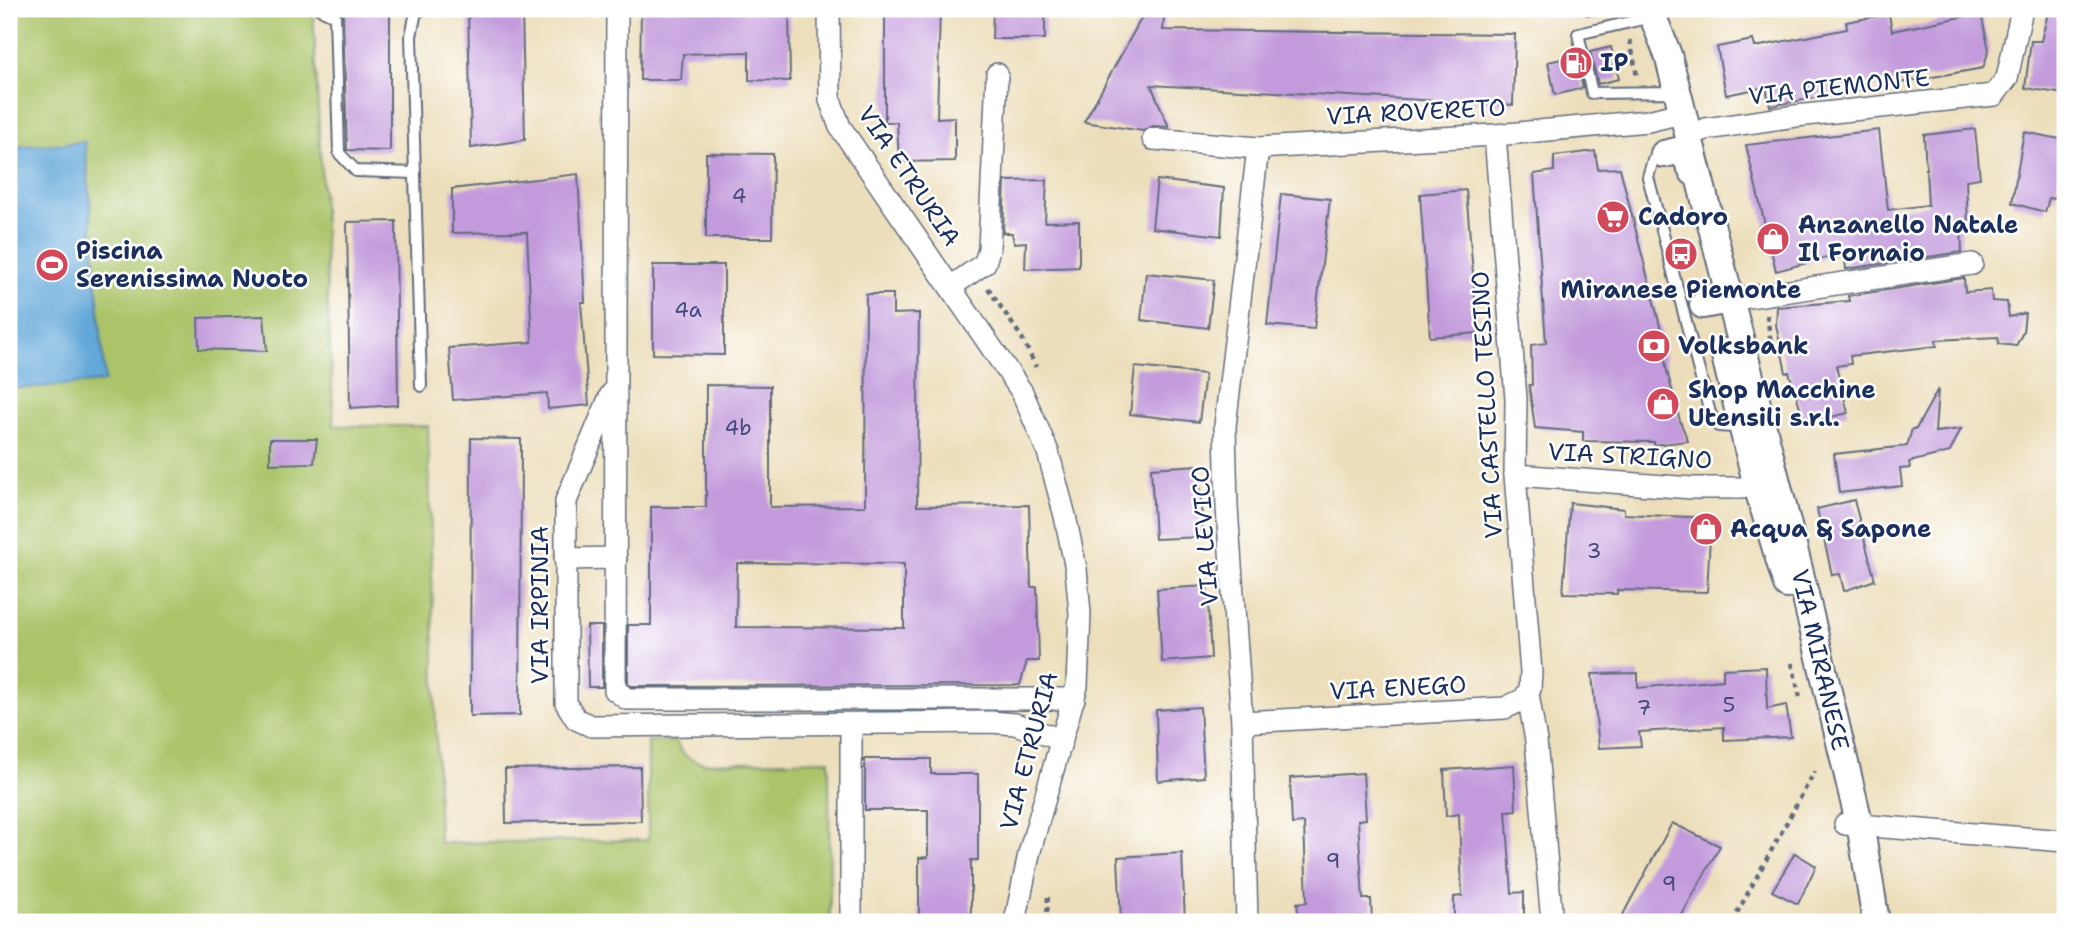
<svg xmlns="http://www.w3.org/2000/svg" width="2074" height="931" viewBox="0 0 2074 931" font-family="'Shantell Sans',sans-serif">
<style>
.green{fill:#abc469;stroke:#637a64;stroke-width:2}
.water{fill:#64a8d9;stroke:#406c9c;stroke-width:2}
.building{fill:#c39bdc;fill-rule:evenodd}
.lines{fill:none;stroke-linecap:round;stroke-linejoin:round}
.service-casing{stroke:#646c7e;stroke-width:14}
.minor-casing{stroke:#646c7e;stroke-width:24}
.tertiary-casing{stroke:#646c7e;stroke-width:30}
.path{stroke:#646c7e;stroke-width:4.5;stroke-dasharray:5 5;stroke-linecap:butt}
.service{stroke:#fff;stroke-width:10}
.minor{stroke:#fff;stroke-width:21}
.tertiary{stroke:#fff;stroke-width:26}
.labels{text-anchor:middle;stroke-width:5;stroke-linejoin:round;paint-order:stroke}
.number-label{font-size:21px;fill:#454a7e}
.poi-label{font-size:24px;font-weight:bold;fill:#1b2f5e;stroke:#fff;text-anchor:start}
.street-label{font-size:24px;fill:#1b2f5e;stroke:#fff}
</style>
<rect width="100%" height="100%" fill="#fff"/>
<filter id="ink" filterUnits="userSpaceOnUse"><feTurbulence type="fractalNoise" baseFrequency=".0143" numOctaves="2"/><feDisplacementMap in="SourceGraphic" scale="14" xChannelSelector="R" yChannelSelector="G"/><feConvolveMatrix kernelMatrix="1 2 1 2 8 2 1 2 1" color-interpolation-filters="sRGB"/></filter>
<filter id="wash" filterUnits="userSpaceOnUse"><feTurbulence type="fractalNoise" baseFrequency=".00686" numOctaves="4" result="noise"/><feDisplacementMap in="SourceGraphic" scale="28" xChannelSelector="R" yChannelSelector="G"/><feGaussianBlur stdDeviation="1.57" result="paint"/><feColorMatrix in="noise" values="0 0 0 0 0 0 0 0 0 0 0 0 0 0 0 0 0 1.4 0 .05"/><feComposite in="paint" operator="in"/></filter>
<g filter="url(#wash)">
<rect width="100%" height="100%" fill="#ecdeba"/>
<path class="green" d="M9,9H313L334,426H428L439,843L648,840V741H676C682,756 689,760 704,763L829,760L830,922H9Z"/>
<path class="water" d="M85,142L105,382L9,389V147Z"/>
<g id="blocks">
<g class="building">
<path d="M340,9H390V151L347,150L343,16Z"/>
<path d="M468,9H522L525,140L471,148Z"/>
<path d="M641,9H789L790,81L749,80V52L683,54L681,80H640Z"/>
<path d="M885,9H940L937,118L955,117V161L899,162L897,122H885Z"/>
<path d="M993,9H1045V39H992Z"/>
<path d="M1143,9H1165L1163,30L1515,34L1513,105L1151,85L1169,127L1153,126L1143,131L1084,122L1142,17Z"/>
<path d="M2049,9H2065V94L2025,88L2031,41H2041Z"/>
<path d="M1981,13L1989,50L1983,68L1770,106L1766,87L1726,95L1717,47L1753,40L1755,47L1847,29L1846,22L1889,14L1892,31Z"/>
<path d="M1611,47L1619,79L1598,84L1590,52Z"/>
<path d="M1575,56L1583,88L1555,95L1548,62Z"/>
<path d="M1975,129L1980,178L1966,180L1968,223L1961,226L1962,252L1846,269L1844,253L1776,271L1746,145L1879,130L1888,210L1928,205L1924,135Z"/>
<path d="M2024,132L2065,140L2055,199L2049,198L2045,212L2012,203Z"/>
<path d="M1595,151L1598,169L1620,168L1661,330L1666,367L1680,421L1688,441L1654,445V442L1583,441V432L1535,428L1529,385H1532L1531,345L1546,343L1534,174L1554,171V156Z"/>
<path d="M706,153L773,154L772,238H706Z"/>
<path d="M578,174L585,302H581L589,405L548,409L547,393L453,400L449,348L532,342L527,232L452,233V189Z"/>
<path d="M1047,180L1045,222L1079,221V267L1025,269L1026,242L1014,243L1012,233H1003L1005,181Z"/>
<path d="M1157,180L1224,188L1221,236L1152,228Z"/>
<path d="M1466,190L1478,333L1430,337L1420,194Z"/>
<path d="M1281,194L1330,199L1314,329L1267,325Z"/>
<path d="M396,221L398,405L350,408L347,222Z"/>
<path d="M653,265H724V355L653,354Z"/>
<path d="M1146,273L1214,280L1208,328L1141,320Z"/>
<path d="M1964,278L1965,292L1991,290L1992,301L2007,302L2009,317L2025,313L2023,332L2016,346L1999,344L1998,337L1936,340L1937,346L1850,356L1851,364L1836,366L1848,413L1805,423L1789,372L1786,373L1776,325L1777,307L1849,301L1848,296Z"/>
<path d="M866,294H893V314L919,313L917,506L1029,505L1031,587H1037L1039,661H1027L1020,685L631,686L628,683V625H651V507H706V385L770,386V507L865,506ZM737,563L904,564V628L736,627Z"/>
<path d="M264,316L267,351L199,349L198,318Z"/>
<path d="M1135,367L1205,374L1199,422L1130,414Z"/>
<path d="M1938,389L1935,432L1961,429L1950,452L1909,462L1910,468L1900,469L1902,486L1839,493L1834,454L1907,446L1912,429H1916Z"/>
<path d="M471,438L521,439L520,715L470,716Z"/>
<path d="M270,439H317L314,463L270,464Z"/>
<path d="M1199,465L1203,537L1155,539L1151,468Z"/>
<path d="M1854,500L1875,580L1844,591L1840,574L1832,575L1817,509Z"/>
<path d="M1570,503L1624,509V514L1711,518L1707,592L1617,590V594L1563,593Z"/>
<path d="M1207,586L1211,658L1162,662L1157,589Z"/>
<path d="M587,626H602V687H588Z"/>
<path d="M1766,667L1767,709L1786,705L1791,737L1724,740V727L1639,732L1641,746L1599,748L1592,674L1638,673V688L1723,680V669Z"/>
<path d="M1200,707L1204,777L1158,781L1156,710Z"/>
<path d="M865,759H931V774H978V860H971V922H919V858L928,857V810H865Z"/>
<path d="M1514,765L1516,810L1506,811L1512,893L1524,892V922H1454V897L1462,896L1459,814L1446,816L1444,770Z"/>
<path d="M640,767L641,821L506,823L505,769Z"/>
<path d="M1363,773L1366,819L1358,820L1363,899H1371L1372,922H1299L1297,903L1307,902L1304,823L1292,824L1290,778Z"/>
<path d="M1672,823L1720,846L1678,922H1619Z"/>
<path d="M1182,853L1185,922H1121L1118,857Z"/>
<path d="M1795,853L1816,866L1798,904L1772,891Z"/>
</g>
</g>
</g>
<g filter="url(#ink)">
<use href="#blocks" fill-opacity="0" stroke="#646c7e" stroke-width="2"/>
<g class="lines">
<defs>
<g id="service">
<path d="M320,9L335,16L339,153L356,171L415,173"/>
<path d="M1588,9H1633"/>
<path d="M1652,17L1578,34L1592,93L1676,92"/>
<path d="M1664,154L1653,160L1648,177L1710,413L1718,426L1733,427"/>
<path d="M421,386L411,36L416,12L424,9"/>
</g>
<g id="minor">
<path d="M617,9L615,690L627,699H1074"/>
<path d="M829,9L830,100L840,127L1022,392L1048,452L1065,516L1076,569L1080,613L1077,686L1029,854L1015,922"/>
<path d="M1687,136L1706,129L1796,116L1994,95L2007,78L2022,9"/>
<path d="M1153,139L1258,148L1495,135L1648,121L1681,113"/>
<path d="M952,286L985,263L989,249L997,74"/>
<path d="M1729,300L1972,264"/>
<path d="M611,394L566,501V703L576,719L591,726L991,722L1015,724L1062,740"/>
<path d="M1515,475L1692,488H1742"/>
<path d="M565,559L616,558"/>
<path d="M1528,694L1536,741L1552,922"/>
<path d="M1242,722L1505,708L1524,699L1530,689L1531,672L1515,475L1516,399L1495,135"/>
<path d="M1845,824L2065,841"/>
<path d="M851,922V724"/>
<path d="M1247,922L1242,722L1227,508L1225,426L1258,148"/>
</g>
<g id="tertiary">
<path d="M1650,9L1668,55L1800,573L1862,835L1876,922"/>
<path d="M1664,154L1682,150L1693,172"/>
<path d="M1703,305L1729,300"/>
<path d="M1724,352L1757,486L1787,585"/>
</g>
</defs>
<use href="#service" class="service-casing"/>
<use href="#minor" class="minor-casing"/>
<use href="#tertiary" class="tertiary-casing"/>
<g class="path">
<path d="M1630,40L1637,76"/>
<path d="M988,288L1022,338L1036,367"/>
<path d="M1767,315L1771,344"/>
<path d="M1792,663L1801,702"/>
<path d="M1047,922L1048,892"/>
<path d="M1732,922L1815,771"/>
</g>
<use href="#service" class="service"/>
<use href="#minor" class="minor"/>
<use href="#tertiary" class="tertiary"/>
</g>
</g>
<defs>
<symbol id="fuel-disc" viewBox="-11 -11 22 22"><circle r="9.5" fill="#d1495b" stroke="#fff"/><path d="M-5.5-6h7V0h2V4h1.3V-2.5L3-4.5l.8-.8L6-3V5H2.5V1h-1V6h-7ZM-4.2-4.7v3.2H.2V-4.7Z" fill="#fff"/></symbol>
<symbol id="supermarket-disc" viewBox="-11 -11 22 22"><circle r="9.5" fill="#d1495b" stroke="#fff"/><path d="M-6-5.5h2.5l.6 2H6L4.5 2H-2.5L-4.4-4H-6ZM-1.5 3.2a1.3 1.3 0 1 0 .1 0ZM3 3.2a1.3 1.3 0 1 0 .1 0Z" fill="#fff"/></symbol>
<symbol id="shop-disc" viewBox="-11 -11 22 22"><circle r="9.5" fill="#d1495b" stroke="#fff"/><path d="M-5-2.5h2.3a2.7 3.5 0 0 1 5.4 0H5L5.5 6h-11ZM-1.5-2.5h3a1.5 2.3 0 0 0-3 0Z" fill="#fff"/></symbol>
<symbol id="bus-disc" viewBox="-11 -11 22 22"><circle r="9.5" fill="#d1495b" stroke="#fff"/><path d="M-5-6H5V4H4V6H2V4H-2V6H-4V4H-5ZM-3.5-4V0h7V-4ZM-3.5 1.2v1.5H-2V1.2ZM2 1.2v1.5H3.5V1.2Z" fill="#fff"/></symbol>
<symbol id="stadium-disc" viewBox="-11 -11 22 22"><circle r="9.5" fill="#d1495b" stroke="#fff"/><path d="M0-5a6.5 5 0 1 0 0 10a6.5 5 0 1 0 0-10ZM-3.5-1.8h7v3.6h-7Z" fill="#fff"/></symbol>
<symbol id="bank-disc" viewBox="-11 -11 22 22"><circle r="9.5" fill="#d1495b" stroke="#fff"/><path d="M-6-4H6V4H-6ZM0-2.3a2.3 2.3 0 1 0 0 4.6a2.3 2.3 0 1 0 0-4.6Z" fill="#fff"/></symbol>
</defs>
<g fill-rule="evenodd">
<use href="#fuel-disc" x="1557" y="44" width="38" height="38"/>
<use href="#supermarket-disc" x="1594" y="198" width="38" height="38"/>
<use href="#shop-disc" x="1754" y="220" width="38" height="38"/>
<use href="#bus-disc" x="1662" y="235" width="38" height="38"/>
<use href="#stadium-disc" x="33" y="246" width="38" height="38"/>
<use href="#bank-disc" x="1635" y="327" width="38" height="38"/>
<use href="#shop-disc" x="1644" y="385" width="38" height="38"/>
<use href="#shop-disc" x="1687" y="510" width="38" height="38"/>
</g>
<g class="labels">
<g class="number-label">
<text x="739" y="203">4</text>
<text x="688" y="317">4a</text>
<text x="738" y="435">4b</text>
<text x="1594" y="558">3</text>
<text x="1729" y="712">5</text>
<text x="1644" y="715">7</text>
<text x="1333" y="868">9</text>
<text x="1669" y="891">9</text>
</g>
<g class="poi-label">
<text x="1600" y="71">IP</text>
<text x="1638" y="225">Cadoro</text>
<text x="1798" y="233">Anzanello Natale<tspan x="1798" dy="28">Il Fornaio</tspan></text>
<text x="76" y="259">Piscina<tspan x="76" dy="28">Serenissima Nuoto</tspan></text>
<text x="1681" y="298" text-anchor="middle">Miranese Piemonte</text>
<text x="1678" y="354">Volksbank</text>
<text x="1688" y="398">Shop Macchine<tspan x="1688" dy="28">Utensili s.r.l.</tspan></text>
<text x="1730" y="537">Acqua &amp; Sapone</text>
</g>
<g class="street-label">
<text transform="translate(1839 87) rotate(-6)" y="8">VIA PIEMONTE</text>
<text transform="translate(1416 112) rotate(-3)" y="8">VIA ROVERETO</text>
<text transform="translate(909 176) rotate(56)" y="8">VIA ETRURIA</text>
<text transform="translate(1487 405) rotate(-93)" y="8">VIA CASTELLO TESINO</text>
<text transform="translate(1630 456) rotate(3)" y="8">VIA STRIGNO</text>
<text transform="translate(1205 536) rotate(-94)" y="8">VIA LEVICO</text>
<text transform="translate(540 605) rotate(-90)" y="8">VIA IRPINIA</text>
<text transform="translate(1820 660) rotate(77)" y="8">VIA MIRANESE</text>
<text transform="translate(1398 688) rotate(-3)" y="8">VIA ENEGO</text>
<text transform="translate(1029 751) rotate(-75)" y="8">VIA ETRURIA</text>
</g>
</g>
<rect width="2074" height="931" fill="none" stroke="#fff" stroke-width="35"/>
</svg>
